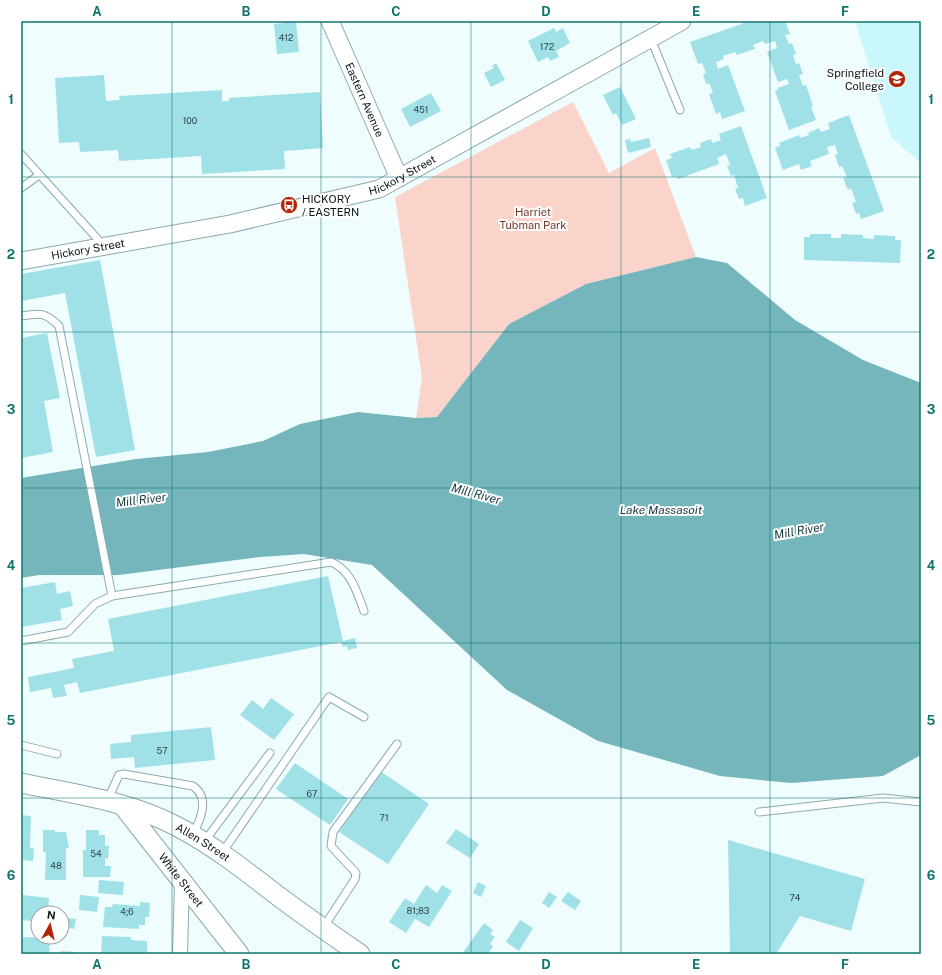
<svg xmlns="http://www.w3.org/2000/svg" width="942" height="975" viewBox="0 0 942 975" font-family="'Public Sans',sans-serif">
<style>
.built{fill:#caf7fc}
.green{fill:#fad3cb}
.water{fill:#75b5bc}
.building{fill:#a0e1e8}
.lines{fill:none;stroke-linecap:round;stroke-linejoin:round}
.service-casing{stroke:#8aabaf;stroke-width:9}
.minor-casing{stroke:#8aabaf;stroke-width:16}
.tertiary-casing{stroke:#8aabaf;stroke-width:19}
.secondary-casing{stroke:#8aabaf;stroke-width:21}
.service{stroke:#fff;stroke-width:7}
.minor{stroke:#fff;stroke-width:14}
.tertiary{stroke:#fff;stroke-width:17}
.secondary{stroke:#fff;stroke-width:19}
.grid{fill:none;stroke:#0f766e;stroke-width:1;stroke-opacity:0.55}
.labels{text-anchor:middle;stroke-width:4;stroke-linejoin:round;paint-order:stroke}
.number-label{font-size:9px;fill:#2e474a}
.poi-label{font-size:11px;fill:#081416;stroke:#fff;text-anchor:end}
.street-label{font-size:11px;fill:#081416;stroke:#fff}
.park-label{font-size:11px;fill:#783628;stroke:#fff}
.water-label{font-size:12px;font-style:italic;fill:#18393c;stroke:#fff}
.neatline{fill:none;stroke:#0f766e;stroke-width:1.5}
.grid-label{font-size:13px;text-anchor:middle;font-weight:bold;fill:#0f766e}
</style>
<rect width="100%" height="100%" fill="#effdfe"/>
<path class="built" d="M855,21H921V163L891,137Z"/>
<path class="green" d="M573,102L609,173L655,148L696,257L586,284L509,324L437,417L416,418L422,378L395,197Z"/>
<path class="water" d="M696,257L727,263L795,320L863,360L921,383V755L883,776L791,783L720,776L598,741L507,690L372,565L304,554L260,557L119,575H39L21,578V478L136,459L208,452L263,441L300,424L358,412L416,418L437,417L509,324L586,284Z"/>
<g class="building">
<path d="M750,21H785L790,34L785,35L789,44L792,43L796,54L793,55L796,64L799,63L803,74L799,75L803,86L806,85L813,106L811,107L816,120L789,130L775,91L778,90L777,88L789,84L787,79L778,82L767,52L777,48L775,41L765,44L763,41L753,45L755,49L737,55L735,52L723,56L724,59L716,62L718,69L728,65L745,111L722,119L720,112L716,114L709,94L713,93L709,83L706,84L703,74L706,73L702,63L698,64L690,42Z"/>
<path d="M296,22L299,52L277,54L274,24Z"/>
<path d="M554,28L556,32L563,28L570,43L556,51L559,57L550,61L548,57L538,62L528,41Z"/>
<path d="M496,63L505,80L491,87L484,73L494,68L492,66Z"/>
<path d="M104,75L106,101L120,100L119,96L222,90V101H229V98L320,92L323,148L284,151L285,169L202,174L201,156L119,161L118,150L80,152L79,142L59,143L55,78Z"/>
<path d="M620,87L636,119L622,125L616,113L613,115L603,95Z"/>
<path d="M431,93L441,111L410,127L401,109Z"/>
<path d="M849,115L884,211L861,219L859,213L856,214L852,203L856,202L851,188L848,190L843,178L847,177L842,166L839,167L835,155L838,154L835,145L827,147L829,154L810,161L812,166L801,170L799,164L783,170L775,148L780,146L779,143L799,135L800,138L809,135L808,133L819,128L821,132L830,129L828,123Z"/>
<path d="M741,126L767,198L745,206L743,198L739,199L735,189L738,188L734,175L731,176L727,166L730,165L726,154L717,158L719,164L678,179L676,176L672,177L666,160L672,158L670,154L690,147L692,150L701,147L700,143L711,139L712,143L721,140L719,134Z"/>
<path d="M649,138L651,147L628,153L625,140L630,139L631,142Z"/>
<path d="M810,234H831V238H841V234L863,235V238L874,239V235L895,236V240H901L900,263L804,260V237H810Z"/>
<path d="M100,260L135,450L96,457L65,293L21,301V274Z"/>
<path d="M47,333L60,398L44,401L53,452L21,458V338Z"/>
<path d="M328,576L343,641L355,638L357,648L348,650L347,646L343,647L341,642L80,693L77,682L64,685L67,696L53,698L51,688L30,692L28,677L74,668L72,659L114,651L108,619Z"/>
<path d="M55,582L57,594L70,591L73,606L60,609L62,620L21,627V588Z"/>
<path d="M271,698L294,714L274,740L240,715L252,700L263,709Z"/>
<path d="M211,727L215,760L135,768L134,757L111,759L110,744L131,742V735Z"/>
<path d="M295,763L348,799L330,825L276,789Z"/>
<path d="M380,771L429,804L388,864L339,832Z"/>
<path d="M21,815L31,816L30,848H34L33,861L21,860Z"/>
<path d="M456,829L479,844L470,858L446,843Z"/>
<path d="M43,830H55V832H66L69,848H66V880H45L46,852H43Z"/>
<path d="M86,830H99V835H105V846H109L108,859L105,858V866H111L110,877H83V850H86Z"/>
<path d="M728,840L865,879L851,931L800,916L776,954H730Z"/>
<path d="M99,880L124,882L123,895L98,893Z"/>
<path d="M478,882L486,886L481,897L473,893Z"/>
<path d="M426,885L437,893L442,885L452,891L429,927L415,919L406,933L389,922L405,898L414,904Z"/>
<path d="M549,892L557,897L549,908L542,903Z"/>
<path d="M568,892L581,901L575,910L561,901Z"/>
<path d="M23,895L49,898L48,913H38V917H33L32,921L21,920V900Z"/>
<path d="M80,895L99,897L97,912L79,910Z"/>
<path d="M140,902L150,903L149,917H145V925H139V929L103,927L105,907H112L113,904L140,906Z"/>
<path d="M66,918L76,919L74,929L65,927Z"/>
<path d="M520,920L533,928L519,951L506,942Z"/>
<path d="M484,923L493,930L490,934L495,937L490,944L493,946L488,954H462Z"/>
<path d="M102,936L131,937V940L147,941V954H101Z"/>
<path d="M21,937L50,938L49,954H21Z"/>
<path d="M61,951L76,952V954H60Z"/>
</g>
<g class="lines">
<defs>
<g id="service">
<path d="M651,39L680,110"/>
<path d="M21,154L103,245"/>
<path d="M21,188L39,175"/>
<path d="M21,316C40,313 45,312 59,326L112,596"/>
<path d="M21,641L68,632L95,604L112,596L331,562C351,570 357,592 364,611"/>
<path d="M21,745L57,754"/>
<path d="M107,801L119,775L124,774L193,786C210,798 201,819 193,834"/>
<path d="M759,812L883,798L921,802"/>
<path d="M204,842L270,753"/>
<path d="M222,853L329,697L364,717"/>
<path d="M323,928L355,879L356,873L331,846L333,832L397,744"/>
</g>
<path id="minor" d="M180,954L182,881"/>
<g id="tertiary">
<path id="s1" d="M330,21L399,178"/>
<path id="s2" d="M21,261L230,224L379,189L682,21"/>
</g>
<g id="secondary">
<path id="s3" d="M21,783C74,794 130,801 178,827C214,846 246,871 278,896C305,916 332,935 360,954"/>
<path id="s4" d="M123,806L239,954"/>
</g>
</defs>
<use href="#service" class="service-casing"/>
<use href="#minor" class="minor-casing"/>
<use href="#tertiary" class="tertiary-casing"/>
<use href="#secondary" class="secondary-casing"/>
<use href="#service" class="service"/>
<use href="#minor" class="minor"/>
<use href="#tertiary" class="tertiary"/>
<use href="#secondary" class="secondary"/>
</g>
<path class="grid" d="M172,21V954M321,21V954M471,21V954M621,21V954M770,21V954M21,177H921M21,332H921M21,488H921M21,643H921M21,798H921"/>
<defs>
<symbol id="university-disc" viewBox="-11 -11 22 22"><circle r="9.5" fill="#b22607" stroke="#fff"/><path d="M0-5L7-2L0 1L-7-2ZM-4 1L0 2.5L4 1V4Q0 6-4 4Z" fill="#fff"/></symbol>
<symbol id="bus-disc" viewBox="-11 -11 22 22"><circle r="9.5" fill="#b22607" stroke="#fff"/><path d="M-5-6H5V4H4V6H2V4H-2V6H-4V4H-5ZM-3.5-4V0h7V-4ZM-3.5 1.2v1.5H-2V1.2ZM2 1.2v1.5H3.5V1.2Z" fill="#fff"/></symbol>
</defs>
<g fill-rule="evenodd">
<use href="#university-disc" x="887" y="69" width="20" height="20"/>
<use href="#bus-disc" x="279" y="195" width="20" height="20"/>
</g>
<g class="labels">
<g class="number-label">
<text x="286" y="41">412</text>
<text x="547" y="50">172</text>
<text x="421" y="113">451</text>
<text x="190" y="124">100</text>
<text x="162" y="754">57</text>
<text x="312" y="797">67</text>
<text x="384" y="821">71</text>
<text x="96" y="857">54</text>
<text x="56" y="869">48</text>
<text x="795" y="901">74</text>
<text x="418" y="914">81;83</text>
<text x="127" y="915">4;6</text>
</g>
<g class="poi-label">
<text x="884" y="77">Springfield<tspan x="884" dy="13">College</tspan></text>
<text x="302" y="203" text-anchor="start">HICKORY<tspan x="302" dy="13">/ EASTERN</tspan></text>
</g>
<g class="street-label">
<text dy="4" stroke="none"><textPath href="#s1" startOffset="86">Eastern Avenue</textPath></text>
<text dy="4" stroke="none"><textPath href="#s2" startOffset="392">Hickory Street</textPath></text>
<text dy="4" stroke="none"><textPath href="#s2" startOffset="68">Hickory Street</textPath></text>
<text dy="4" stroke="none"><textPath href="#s3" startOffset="193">Allen Street</textPath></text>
<text dy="4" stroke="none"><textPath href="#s4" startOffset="94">White Street</textPath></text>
</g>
<g class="park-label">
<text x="533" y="216">Harriet<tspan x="533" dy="13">Tubman Park</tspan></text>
</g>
<g class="water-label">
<text transform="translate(476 494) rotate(15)" y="4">Mill River</text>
<text transform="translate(141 500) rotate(-7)" y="4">Mill River</text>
<text x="661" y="514">Lake Massasoit</text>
<text transform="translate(799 531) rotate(-10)" y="4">Mill River</text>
</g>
</g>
<rect width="942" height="975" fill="none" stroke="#ffffff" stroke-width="44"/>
<g transform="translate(50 925) rotate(8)"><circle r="19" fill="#ffffff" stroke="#9ca1a2"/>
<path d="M0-3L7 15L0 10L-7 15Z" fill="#b22607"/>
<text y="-6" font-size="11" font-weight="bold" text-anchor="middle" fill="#081416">N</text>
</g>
<rect x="22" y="22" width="898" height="931" class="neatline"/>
<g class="grid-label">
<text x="97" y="16">A</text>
<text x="246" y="16">B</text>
<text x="396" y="16">C</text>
<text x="546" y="16">D</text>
<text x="696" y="16">E</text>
<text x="845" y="16">F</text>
<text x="11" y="104">1</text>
<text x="931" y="104">1</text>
<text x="11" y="259">2</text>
<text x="931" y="259">2</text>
<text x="11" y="414">3</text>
<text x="931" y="414">3</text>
<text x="11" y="570">4</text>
<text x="931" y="570">4</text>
<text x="11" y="725">5</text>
<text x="931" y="725">5</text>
<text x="11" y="880">6</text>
<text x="931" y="880">6</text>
<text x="97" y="969">A</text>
<text x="246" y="969">B</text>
<text x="396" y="969">C</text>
<text x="546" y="969">D</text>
<text x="696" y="969">E</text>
<text x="845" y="969">F</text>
</g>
</svg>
